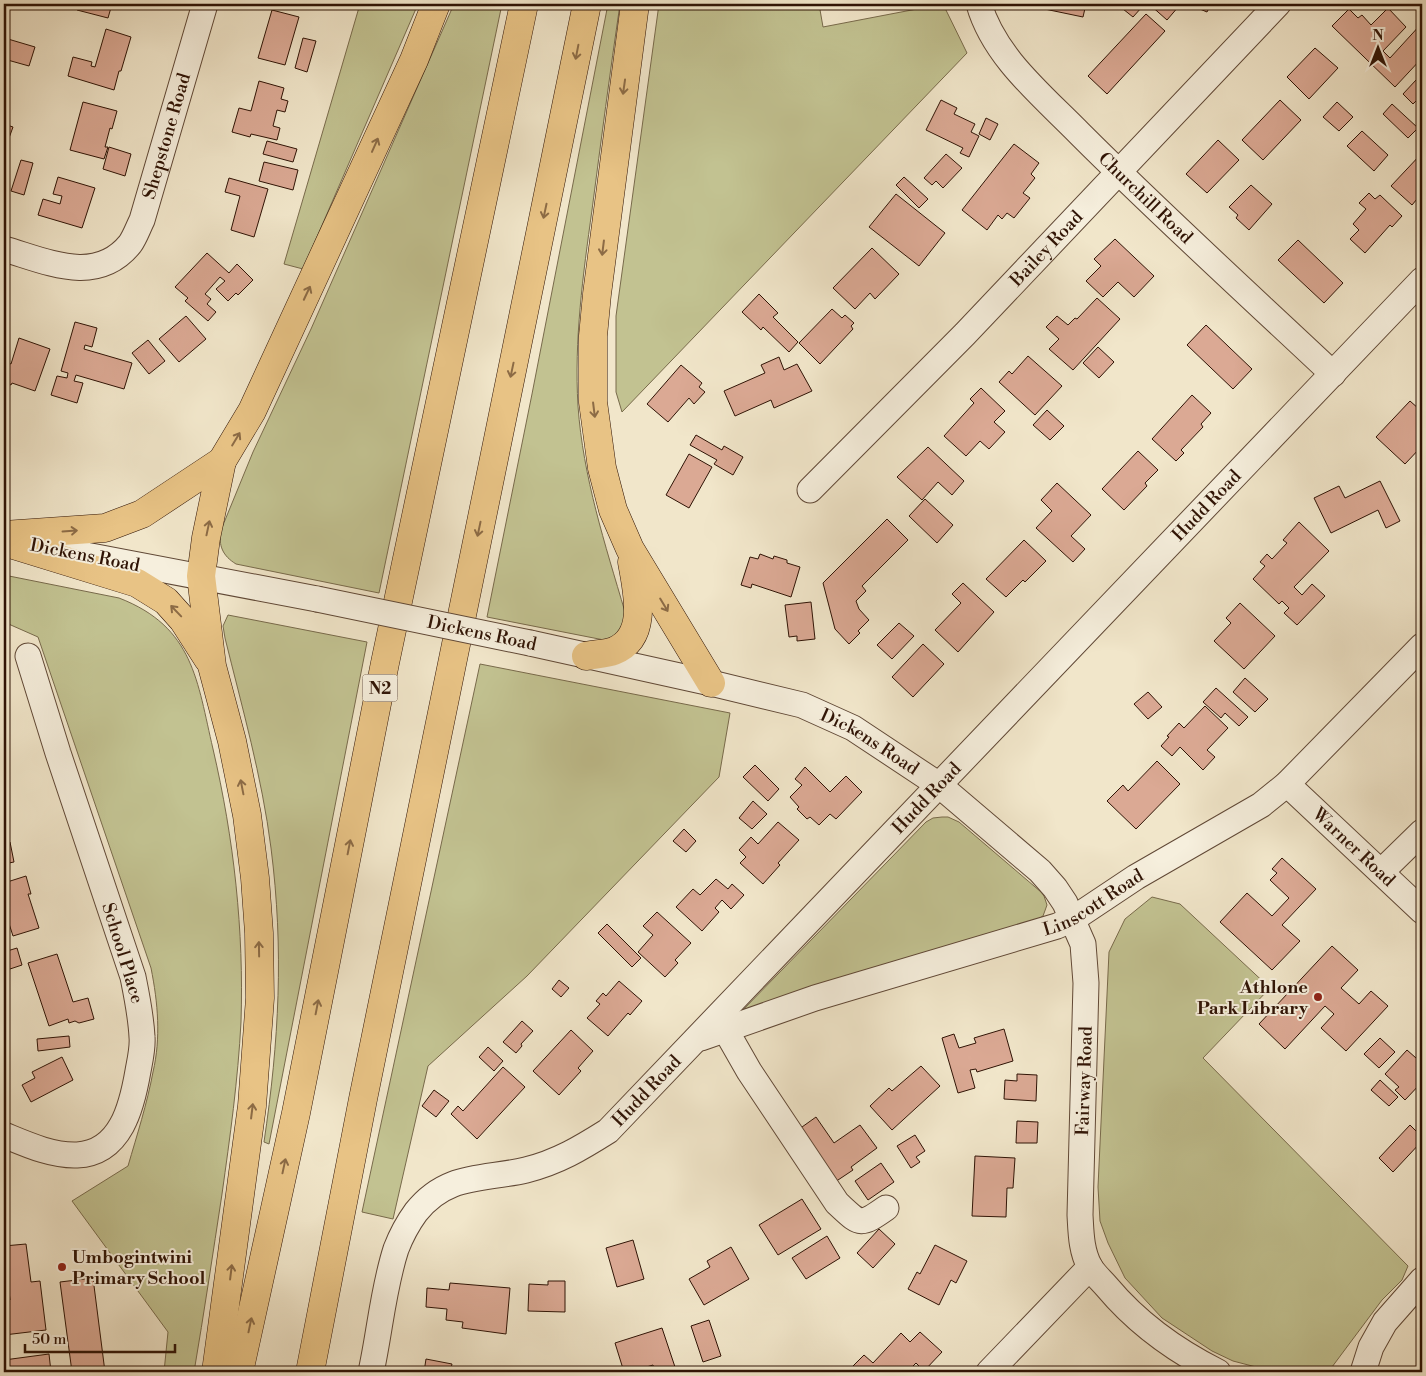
<svg xmlns="http://www.w3.org/2000/svg" width="1426" height="1376" viewBox="0 0 1426 1376" font-family="'Libre Bodoni',serif">
<style>
.green{fill:#c2c291;stroke:#786a4b}
.building{fill:#dba994;stroke:#2f1305}
.lines{fill:none;stroke-linecap:round;stroke-linejoin:round}
.minor-casing{stroke:#604836;stroke-width:27}
.highway-casing{stroke:#2f1305;stroke-width:29}
.minor{stroke:#f6efdd;stroke-width:25}
.highway{stroke:#e8c385;stroke-width:28}
.minor-bridge-casing{stroke:#604836;stroke-width:27;stroke-linecap:butt}
.minor-bridge{stroke:#f6efdd;stroke-width:25}
.oneway{stroke:#8c6b45}
.poi-dot{fill:#8f2418;stroke:#f6efdd;stroke-width:2}
.labels{text-anchor:middle;stroke-width:4;stroke-linejoin:round;paint-order:stroke}
.shield{fill:#f6efdd;stroke:#6b5546;stroke-width:1}
.shield-label{font-size:16px;font-weight:bold;fill:#2f1305}
.street-label{font-size:18px;fill:#2f1305;stroke:#f6efdd}
.poi-label{font-size:18px;font-weight:bold;fill:#2f1305;stroke:#f6efdd;text-anchor:end}
</style>
<rect width="100%" height="100%" fill="#f1e6ca"/>
<filter id="stains"><feTurbulence type="fractalNoise" baseFrequency=".004" numOctaves="4"/><feColorMatrix values="0 0 0 0 .2 0 0 0 0 .09 0 0 0 0 .02 0 0 0 .5 -.17"/></filter>
<radialGradient id="worn" r=".72"><stop offset=".6" stop-color="#630" stop-opacity="0"/><stop offset="1" stop-color="#630" stop-opacity=".3"/></radialGradient>
<g class="green">
<path d="M360,4H418L303,269L284,264Z"/>
<path d="M454,4H502L379,593L236,564C223,556 218,546 221,530L253,452L311,329Z"/>
<path d="M608,4H620C610,72 601,141 592,210C583,275 574,340 578,406C583,477 605,544 625,612V620L618,635L604,640L487,617L532,394Z"/>
<path d="M659,4H819L823,27L943,4L967,53L622,412L616,392V316Z"/>
<path d="M4,575L119,598C194,627 197,681 213,749C234,839 244,931 241,1022C238,1080 230,1137 222,1194C213,1253 204,1313 194,1372H164L168,1332L72,1201L128,1166C137,1135 147,1104 153,1072C161,1038 158,1003 151,968L38,637L4,622Z"/>
<path d="M228,615L367,642L269,1144L264,1142C279,1041 284,950 271,848C262,777 242,707 225,638L223,626Z"/>
<path d="M480,664L730,713L719,777L527,976L428,1066L393,1219L362,1212Z"/>
<path d="M942,817H948L959,822L1041,892L1044,896L1047,905L1043,916L1038,919L741,1012L926,822L933,818Z"/>
<path d="M1152,897L1180,904L1270,988L1203,1058L1408,1266L1402,1280L1382,1300L1329,1371L1325,1372H1275L1233,1361L1212,1351L1162,1318L1125,1278L1108,1243L1100,1221L1098,1187L1109,952L1125,919Z"/>
</g>
<g class="building">
<path d="M79,4H130L129,5L124,4L123,7L112,4L108,18L77,10Z"/>
<path d="M1036,4H1086L1083,17L1035,7Z"/>
<path d="M1128,4H1138L1142,7L1133,17L1123,9Z"/>
<path d="M1149,4H1177L1179,6L1167,20Z"/>
<path d="M1188,4H1211L1207,12Z"/>
<path d="M1388,8L1406,27L1383,51L1390,58L1422,23V58L1395,87L1332,26L1349,9L1358,18L1362,15L1371,25Z"/>
<path d="M272,10L299,17L285,65L258,58Z"/>
<path d="M1146,14L1165,31L1107,94L1088,76Z"/>
<path d="M106,29L131,37L121,71H119L114,90L68,76L73,57L92,62L91,66L95,67Z"/>
<path d="M303,38L316,41L307,72L295,68Z"/>
<path d="M8,39L35,47L29,66L4,59Z"/>
<path d="M1315,48L1338,68L1309,99L1287,77Z"/>
<path d="M1416,80L1422,85V95L1413,104L1403,94Z"/>
<path d="M259,81L284,88L281,99L288,101L285,112L277,110L273,126L280,128L277,140L251,134L250,137L232,132L239,108L251,111Z"/>
<path d="M941,100L957,108L954,114L975,124L971,132L979,136L969,157L960,153L963,148L926,130Z"/>
<path d="M1280,100L1301,120L1263,160L1242,140Z"/>
<path d="M83,102L117,111L112,129L110,128L105,147H108L104,159L70,150Z"/>
<path d="M1337,102L1353,117L1339,131L1323,117Z"/>
<path d="M1392,104L1418,128L1408,138L1383,114Z"/>
<path d="M986,118L998,124L990,140L979,134Z"/>
<path d="M4,124L13,127L9,138L4,137Z"/>
<path d="M1362,131L1388,155L1374,171L1347,146Z"/>
<path d="M1218,140L1239,160L1207,193L1186,174Z"/>
<path d="M267,141L297,149L293,162L263,154Z"/>
<path d="M1014,144L1039,163L1031,174L1035,178L1023,193L1030,198L1014,218L1007,213L1002,219L998,215L987,230L962,210Z"/>
<path d="M109,147L131,154L125,176L103,169Z"/>
<path d="M1422,153V204L1417,199L1412,205L1391,186Z"/>
<path d="M946,154L962,168L943,188L936,181L932,185L924,178Z"/>
<path d="M21,160L33,163L24,195L11,191Z"/>
<path d="M264,162L298,170L293,190L259,181Z"/>
<path d="M58,177L95,188L82,228L38,215L43,199L60,204L62,196L53,194Z"/>
<path d="M904,177L928,199L919,208L896,185Z"/>
<path d="M229,178L268,189L254,237L231,230L240,196L225,192Z"/>
<path d="M1251,185L1272,204L1249,230L1236,218L1238,215L1229,207Z"/>
<path d="M1369,193L1375,199L1380,195L1402,216L1392,227L1390,225L1365,253L1350,239L1359,230L1353,224L1366,209L1359,203Z"/>
<path d="M896,194L945,233L919,266L869,227Z"/>
<path d="M1115,239L1154,276L1134,297L1118,282L1103,297L1086,281L1101,266L1094,259Z"/>
<path d="M1298,240L1343,283L1324,303L1278,260Z"/>
<path d="M872,248L899,274L875,299L870,293L855,309L833,288Z"/>
<path d="M207,253L229,273L237,264L253,280L238,295L236,293L228,301L216,289L225,281L220,277L205,294L211,299L207,304L216,312L208,321L185,301L188,298L175,287Z"/>
<path d="M759,294L778,313L773,317L798,342L789,352L763,327L761,330L742,312Z"/>
<path d="M1097,298L1120,319L1073,370L1049,349L1059,339L1046,327L1057,316L1068,325L1075,318L1077,319Z"/>
<path d="M832,309L842,318L845,315L854,323L851,326L853,329L820,364L799,343Z"/>
<path d="M186,316L206,339L179,362L159,339Z"/>
<path d="M75,322L97,328L92,347L85,345L84,349L132,363L124,389L76,375L74,381L83,383L77,403L51,395L57,376L67,378L68,373L61,371Z"/>
<path d="M1206,325L1252,369L1233,389L1187,345Z"/>
<path d="M19,338L50,349L35,391L12,383L11,385L4,382V361L11,364Z"/>
<path d="M148,340L165,361L149,374L132,353Z"/>
<path d="M1098,347L1114,362L1099,378L1083,363Z"/>
<path d="M1028,356L1062,386L1035,415L999,382L1009,371L1012,374Z"/>
<path d="M779,357L784,370L797,364L812,391L774,408L771,400L735,416L724,391L765,373L761,365Z"/>
<path d="M681,365L702,383L699,387L705,392L694,404L689,398L668,422L647,404Z"/>
<path d="M981,388L1005,411L994,422L1005,432L989,449L980,441L966,456L944,436L974,403L970,399Z"/>
<path d="M1192,395L1211,413L1201,424L1203,427L1181,450L1184,453L1176,461L1152,439Z"/>
<path d="M1410,401L1419,409L1422,406V446L1405,464L1376,437Z"/>
<path d="M1047,410L1064,426L1050,440L1033,425Z"/>
<path d="M696,435L722,450L724,446L743,457L733,475L714,464L717,460L690,445Z"/>
<path d="M928,447L964,481L952,495L938,482L922,500L897,477Z"/>
<path d="M1138,451L1158,470L1145,483L1147,486L1124,510L1102,489Z"/>
<path d="M689,454L712,467L689,508L666,495Z"/>
<path d="M1380,481L1400,521L1386,528L1378,510L1331,533L1314,498L1339,486L1345,498Z"/>
<path d="M1057,483L1091,515L1071,536L1085,549L1073,562L1036,528L1052,511L1041,500Z"/>
<path d="M925,499L953,525L937,543L909,516Z"/>
<path d="M887,519L908,540L862,586L866,591L856,601L859,609L869,620L858,631L860,633L849,644L835,629L823,583Z"/>
<path d="M1299,522L1329,551L1294,587L1302,595L1312,584L1325,596L1297,625L1284,613L1289,608L1282,601L1279,604L1253,579L1265,566L1260,562L1267,554L1272,559L1287,543L1283,540Z"/>
<path d="M1024,540L1046,561L1025,582L1023,580L1006,597L986,579Z"/>
<path d="M760,554L773,559L774,556L787,560V563L800,567L791,597L752,584L751,588L741,585L750,557L758,559Z"/>
<path d="M963,583L994,612L958,652L935,630L961,603L952,594Z"/>
<path d="M811,602L815,639L797,641V636L789,637L785,605Z"/>
<path d="M1240,603L1275,636L1244,669L1214,641L1231,623L1226,618Z"/>
<path d="M899,623L914,636L892,659L877,645Z"/>
<path d="M923,644L944,664L913,697L892,677Z"/>
<path d="M1245,678L1268,699L1255,712L1233,692Z"/>
<path d="M1216,688L1248,717L1239,726L1225,713L1221,718L1203,702Z"/>
<path d="M1148,692L1162,707L1148,719L1134,704Z"/>
<path d="M1205,706L1228,728L1207,750L1215,757L1203,770L1180,747L1172,756L1161,746L1169,737L1167,736L1179,723L1184,728Z"/>
<path d="M1157,761L1180,784L1136,829L1107,801L1123,785L1128,791Z"/>
<path d="M755,765L779,789L768,801L743,777Z"/>
<path d="M805,767L830,792L846,776L862,792L836,819L830,814L819,825L810,817L807,819L797,809L799,807L790,797L802,785L795,779Z"/>
<path d="M753,801L767,814L752,829L739,818Z"/>
<path d="M778,822L799,840L778,863L780,865L763,884L740,863L746,857L739,850L751,837L758,844Z"/>
<path d="M684,829L696,841L686,852L673,841Z"/>
<path d="M4,832L6,842H10L14,862L4,864Z"/>
<path d="M1282,858L1316,889L1282,925L1300,941L1272,970L1220,922L1247,893L1272,916L1289,898L1270,880L1277,873L1272,869Z"/>
<path d="M26,876L31,894H28L39,928L13,936L4,908V883Z"/>
<path d="M716,879L728,889L732,884L744,895L731,909L722,900L715,908L719,912L702,931L676,907L693,889L700,895Z"/>
<path d="M657,912L691,943L675,960L678,963L665,977L638,952L653,935L643,926Z"/>
<path d="M607,924L641,958L632,967L598,933Z"/>
<path d="M1332,946L1358,970L1341,988L1359,1004L1371,991L1388,1006L1346,1051L1321,1028L1334,1014L1325,1006L1285,1049L1259,1024Z"/>
<path d="M17,948L22,965L4,971V952Z"/>
<path d="M57,954L73,1002L88,998L94,1019L79,1023L75,1021L69,1023L68,1019L49,1026L28,963Z"/>
<path d="M559,980L569,988L561,997L552,989Z"/>
<path d="M619,981L642,1001L630,1015L628,1013L608,1036L587,1018L600,1004L596,1001L603,993L606,996Z"/>
<path d="M522,1021L533,1031L521,1044L522,1046L516,1053L503,1042Z"/>
<path d="M1004,1029L1013,1061L977,1072L976,1069L970,1070L975,1088L958,1093L942,1038L954,1034L959,1048L976,1043L974,1038Z"/>
<path d="M571,1030L593,1051L578,1068L581,1071L559,1095L533,1071Z"/>
<path d="M69,1036L70,1047L38,1051L37,1039Z"/>
<path d="M1380,1038L1395,1052L1379,1068L1364,1054Z"/>
<path d="M488,1047L503,1061L494,1071L479,1057Z"/>
<path d="M1407,1050L1416,1058L1422,1051V1082L1405,1100L1395,1090L1399,1087L1385,1074Z"/>
<path d="M62,1057L73,1080L31,1102L22,1085L35,1078L32,1072Z"/>
<path d="M921,1066L940,1086L892,1130L870,1106L889,1088L892,1091Z"/>
<path d="M503,1067L525,1087L477,1139L451,1114L458,1106L463,1111Z"/>
<path d="M1017,1074L1037,1075L1036,1101L1004,1099L1005,1080L1017,1081Z"/>
<path d="M1380,1080L1398,1097L1389,1106L1371,1090Z"/>
<path d="M434,1090L449,1101L436,1117L422,1106Z"/>
<path d="M816,1117L834,1143L860,1125L877,1148L851,1167L853,1170L832,1184L795,1132Z"/>
<path d="M1017,1121L1038,1122L1037,1143H1016Z"/>
<path d="M1410,1125L1422,1137V1141L1393,1172L1379,1158Z"/>
<path d="M915,1135L925,1151L916,1157L920,1162L911,1168L897,1146Z"/>
<path d="M975,1156L1015,1158L1013,1188H1007L1006,1217L972,1216Z"/>
<path d="M881,1163L894,1182L868,1200L855,1181Z"/>
<path d="M802,1199L821,1229L778,1255L759,1225Z"/>
<path d="M879,1229L895,1244L873,1268L857,1253Z"/>
<path d="M827,1236L840,1258L806,1279L792,1258Z"/>
<path d="M633,1240L644,1279L617,1287L606,1248Z"/>
<path d="M26,1244L31,1282L40,1281L46,1330L4,1335V1301L10,1300L4,1246Z"/>
<path d="M935,1245L967,1261L956,1283L951,1280L939,1305L908,1289L917,1272L920,1274Z"/>
<path d="M731,1247L749,1279L704,1305L689,1279L710,1267L707,1261Z"/>
<path d="M93,1278L105,1372H72L60,1282Z"/>
<path d="M548,1281H565V1312L528,1311L529,1284L548,1285Z"/>
<path d="M450,1283L510,1288L506,1334L462,1328L463,1322L446,1320L447,1309L426,1307L427,1288L449,1290Z"/>
<path d="M709,1320L721,1356L703,1362L691,1326Z"/>
<path d="M662,1328L675,1367L655,1372L653,1365L630,1372H624L615,1343Z"/>
<path d="M920,1332L942,1352L924,1371L916,1363L907,1372H859L853,1366L864,1355L873,1363L901,1333L910,1342Z"/>
<path d="M49,1354L51,1372H4V1360Z"/>
<path d="M426,1359L452,1364L450,1372H424Z"/>
</g>
<g class="lines">
<defs>
<g id="minor">
<path id="s1" d="M979,4C994,57 1043,96 1080,134C1162,216 1248,294 1333,374"/>
<path id="s2" d="M4,249C46,261 96,286 130,244C135,237 138,228 142,220L205,4"/>
<path id="s3" d="M810,490L965,334L1278,4"/>
<path d="M70,552L317,599"/>
<path id="s4" d="M530,643L711,683L802,705L853,728L939,785L1040,871L1055,888L1065,903L1083,944L1086,983L1080,1215C1081,1232 1081,1251 1090,1267C1094,1274 1102,1281 1107,1287C1138,1324 1176,1351 1218,1372"/>
<path id="s5" d="M1287,784L1422,911"/>
<path d="M1381,872L1422,832"/>
<path d="M725,1029L749,1071L837,1203C860,1224 859,1227 886,1208"/>
<path id="s6" d="M701,1038L815,998L1057,926L1073,919L1136,877L1261,805L1287,784L1422,646"/>
<path d="M4,1135C26,1144 52,1156 77,1155C121,1153 132,1106 138,1071C140,1060 143,1048 142,1037C141,1016 137,997 133,977L58,753L28,656"/>
<path id="s7" d="M371,1372C380,1331 383,1289 396,1249C401,1236 408,1223 416,1212C447,1173 483,1180 526,1170C558,1162 581,1148 608,1131L1422,280"/>
<path d="M989,1372L1090,1267"/>
<path d="M1363,1372L1371,1347L1385,1322L1422,1280"/>
</g>
<g id="highway">
<path d="M635,4L597,294L593,336V402L602,468L613,510L630,549L711,683"/>
<path d="M4,535L105,528L142,514L222,461L252,411L414,60L436,4"/>
<path d="M4,542L137,583L166,601L183,620L208,659"/>
<path d="M586,656C595,654 606,654 614,651C649,637 637,591 632,562"/>
<path d="M216,1372L252,1106L260,998L259,933L255,878L247,815L232,741L212,666L201,576L206,538L222,461"/>
<path d="M239,1372L296,1113L385,663L524,4"/>
<path d="M310,1372L363,1099L587,4"/>
</g>
</defs>
<use href="#minor" class="minor-casing"/>
<use href="#highway" class="highway-casing"/>
<use href="#minor" class="minor"/>
<use href="#highway" class="highway"/>
<defs>
<path id="minor-bridge" d="M317,599L530,643"/>
</defs>
<use href="#minor-bridge" class="minor-bridge-casing"/>
<use href="#minor-bridge" class="minor-bridge"/>
</g>
<defs><path id="oneway-shaft" d="M-6 0H5M1.5-3L5.5 0L1.5 3" fill="none" stroke-width="1.6" stroke-linecap="round" stroke-linejoin="round" transform="scale(1.25)"/></defs>
<g class="oneway">
<use href="#oneway-shaft" transform="translate(577 52) rotate(101)"/>
<use href="#oneway-shaft" transform="translate(624 87) rotate(98)"/>
<use href="#oneway-shaft" transform="translate(375 145) rotate(-66)"/>
<use href="#oneway-shaft" transform="translate(545 211) rotate(102)"/>
<use href="#oneway-shaft" transform="translate(603 248) rotate(97)"/>
<use href="#oneway-shaft" transform="translate(307 293) rotate(-65)"/>
<use href="#oneway-shaft" transform="translate(512 370) rotate(102)"/>
<use href="#oneway-shaft" transform="translate(594 410) rotate(83)"/>
<use href="#oneway-shaft" transform="translate(236 439) rotate(-59)"/>
<use href="#oneway-shaft" transform="translate(208 528) rotate(-78)"/>
<use href="#oneway-shaft" transform="translate(479 529) rotate(102)"/>
<use href="#oneway-shaft" transform="translate(70 531) rotate(-4)"/>
<use href="#oneway-shaft" transform="translate(664 605) rotate(59)"/>
<use href="#oneway-shaft" transform="translate(176 611) rotate(-134)"/>
<use href="#oneway-shaft" transform="translate(242 787) rotate(-101)"/>
<use href="#oneway-shaft" transform="translate(349 847) rotate(-79)"/>
<use href="#oneway-shaft" transform="translate(259 949) rotate(-91)"/>
<use href="#oneway-shaft" transform="translate(317 1007) rotate(-79)"/>
<use href="#oneway-shaft" transform="translate(252 1111) rotate(-83)"/>
<use href="#oneway-shaft" transform="translate(284 1166) rotate(-78)"/>
<use href="#oneway-shaft" transform="translate(231 1272) rotate(-83)"/>
<use href="#oneway-shaft" transform="translate(250 1325) rotate(-78)"/>
</g>
<g class="poi-dot">
<circle cx="1318" cy="997" r="5"/>
<circle cx="62" cy="1267" r="5"/>
</g>
<g class="labels">
<rect class="shield" x="362.5" y="674.5" width="35" height="27" rx="4"/>
<g class="shield-label">
<text x="380" y="694">N2</text>
</g>
<g class="street-label">
<text dy="6" stroke="none"><textPath href="#s2" startOffset="250">Shepstone Road</textPath></text>
<text dy="6" stroke="none"><textPath href="#s1" startOffset="258">Churchill Road</textPath></text>
<text dy="6" stroke="none"><textPath href="#s3" startOffset="338">Bailey Road</textPath></text>
<text dy="6" stroke="none"><textPath href="#s7" startOffset="1246">Hudd Road</textPath></text>
<text transform="translate(85 555) rotate(11)" y="6">Dickens Road</text>
<text transform="translate(482 633) rotate(12)" y="6">Dickens Road</text>
<text dy="6" stroke="none"><textPath href="#s4" startOffset="356">Dickens Road</textPath></text>
<text dy="6" stroke="none"><textPath href="#s7" startOffset="841">Hudd Road</textPath></text>
<text dy="6" stroke="none"><textPath href="#s5" startOffset="92">Warner Road</textPath></text>
<text dy="6" stroke="none"><textPath href="#s6" startOffset="416">Linscott Road</textPath></text>
<text transform="translate(123 953) rotate(73)" y="6">School Place</text>
<text transform="translate(1084 1081) rotate(-88)" y="6">Fairway Road</text>
<text dy="6" stroke="none"><textPath href="#s7" startOffset="436">Hudd Road</textPath></text>
</g>
<g class="poi-label">
<text x="1308" y="993">Athlone<tspan x="1308" dy="21">Park Library</tspan></text>
<text x="72" y="1263" text-anchor="start">Umbogintwini<tspan x="72" dy="21">Primary School</tspan></text>
</g>
</g>
<rect width="1426" height="1376" fill="none" stroke="#f1e6ca" stroke-width="20"/>
<rect x="5" y="5" width="1416" height="1366" fill="none" stroke="#2f1305" stroke-width="2.5"/>
<rect x="10" y="10" width="1406" height="1356" fill="none" stroke="#2f1305"/>
<g transform="translate(1378 48)" stroke="#f6efdd" stroke-width="4" paint-order="stroke">
<path d="M0-4L9 19L0 12L-9 19Z" fill="#2f1305"/>
<text y="-8" font-size="14" font-weight="bold" text-anchor="middle" fill="#2f1305">N</text>
</g>
<path d="M25 1344v8h150v-8" fill="none" stroke="#2f1305" stroke-width="2.5"/>
<text x="32" y="1344" font-size="15" fill="#2f1305" stroke="#f6efdd" stroke-width="4" paint-order="stroke">50 m</text>
<rect width="100%" height="100%" filter="url(#stains)"/>
<rect width="100%" height="100%" fill="url(#worn)"/>
</svg>
